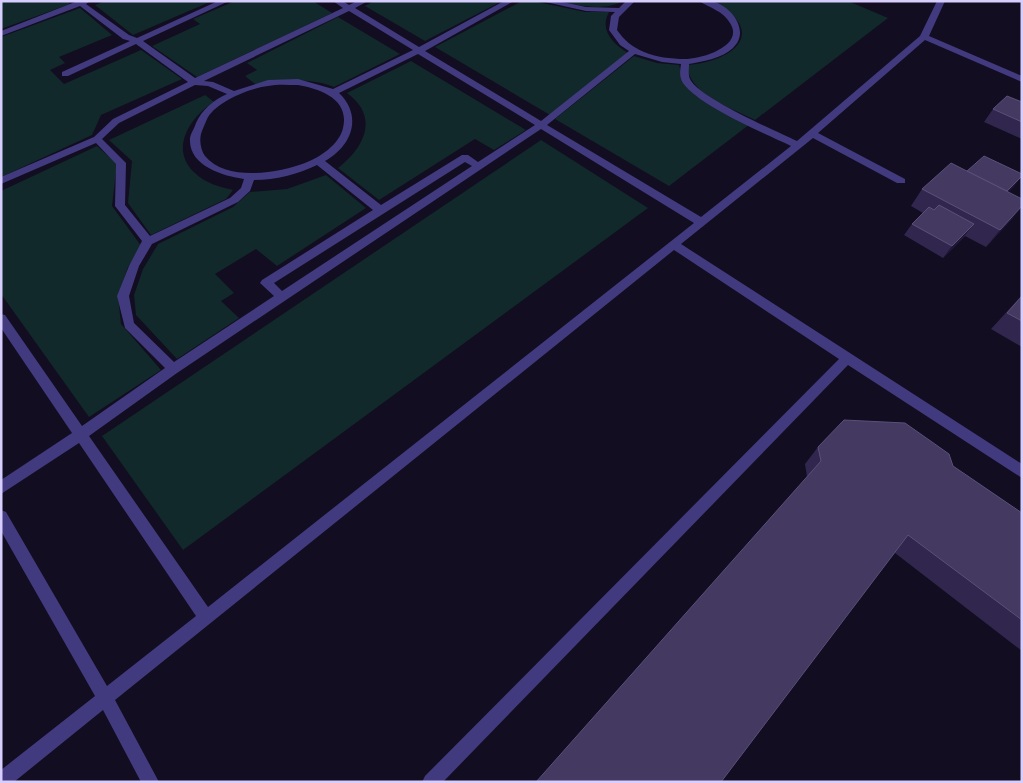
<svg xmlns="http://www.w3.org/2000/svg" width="1023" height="783" viewBox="0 0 1023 783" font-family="Barlow,sans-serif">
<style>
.green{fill:#11292a}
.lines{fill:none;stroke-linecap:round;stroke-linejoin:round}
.minor{fill:#423a7e;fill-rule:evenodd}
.wall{fill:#31274e}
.shaded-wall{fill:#1d1534}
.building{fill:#433961;stroke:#5a507a}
</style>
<rect width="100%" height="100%" fill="#120d20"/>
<g class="green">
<path d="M1,1H67L70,4L1,29Z"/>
<path d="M105,1H212L133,35L95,5Z"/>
<path d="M235,1H313L332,13L197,77L152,46L200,24L193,19Z"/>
<path d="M374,1H502L425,41L365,6Z"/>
<path d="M522,1H533L585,12H609C599,30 613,44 628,53L550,115L435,47Z"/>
<path d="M556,1H623C603,12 578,5 556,1Z"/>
<path d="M712,1H848L888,18L755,120C732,108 689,95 687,65C734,62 770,31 712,1Z"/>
<path d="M80,8L112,35L59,57L65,63L50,70L64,84L141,50L182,79L101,115L92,135L1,177V37Z"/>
<path d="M338,17L400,54L334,87C308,77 283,81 255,84L245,76L257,70L247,63Z"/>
<path d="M634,56L657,63L679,65L684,83L750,124L669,186L555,119Z"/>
<path d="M411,61L526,130L494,150L475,139L379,200L338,168C364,148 380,117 347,93Z"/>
<path d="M205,95L214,102C190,117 169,149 195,173C205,183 220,187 233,190L226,199L151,235L128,203L132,161L109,140Z"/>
<path d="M541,140L648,208L183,550L102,436Z"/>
<path d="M97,146L117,164L112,206L142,247L128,267L118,296L121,324L161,370L89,417L1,294V191Z"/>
<path d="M326,175L366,208L277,266L256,249L215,274L234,293L221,301L239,318L177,359L136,315L134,295L143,269L158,244L233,207L250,192L287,189Z"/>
</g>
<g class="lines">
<path class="minor" d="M74,1H90L86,4L129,35L137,38L218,1H229L143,41L195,78L343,8L333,1H343L349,5L357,1H368L355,8L419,47L504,1H514L425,51L541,121L629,51L620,45L609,30L611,16L615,12L586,11L541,1H558L586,7L619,8L626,1H635L619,17L617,30C624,40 632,47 644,52C656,57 671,59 685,59C701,59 745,46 730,23C723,11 710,8 699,1C703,1 708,1 711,1C731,5 751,31 733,48C721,59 704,61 689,64C689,69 688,74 690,79C699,98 776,131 797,141L920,36L937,1H945L929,36L1022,76V82L925,40L818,133L905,179V183H897L813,138L681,244L1022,464V478L848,365L443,782H422L425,776L839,359L674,250L115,700L159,782H141L103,710L14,782H1V770L95,696L1,531V510L6,512L107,686L196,616L79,443L1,494V480L72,433L1,328V314L5,315L82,426L165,368L125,328L117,296L129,266L142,241L115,206L116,164L96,143L1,184V177L94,137L113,119L188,82L136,44L68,76H62V72L130,41L123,39L80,6L1,36V31L75,2ZM349,11L413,50L333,89L298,79L268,80L234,91L213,82L204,81ZM418,54L535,125L478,162L468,155H462L381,205L325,161C352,146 363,116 339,93ZM635,54L662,62L681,64C680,70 679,77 683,83C699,106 764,133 791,146L701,217L547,125ZM195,85L208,86L227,94C213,100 202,110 196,123C195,127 191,133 190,138C188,166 223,176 244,179L241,188L230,198L150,236L125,205L126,163L102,139L119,123ZM298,85C320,89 350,99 343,128C339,145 320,157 305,163C279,173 226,182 205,156C200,149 199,138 202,131C204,126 206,121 208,117C218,101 250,88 268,86C277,84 288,85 298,85ZM541,129L694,223L208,607L89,436L177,373ZM465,162L472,166L282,291L274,283ZM317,165L373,210L262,280L260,283L274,296L174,362L134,323L129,296L139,266L152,244L238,202L250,191L254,180C276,180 298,174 317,165Z"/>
</g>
<g class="wall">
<path d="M1022,102V139L984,122L993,109Z"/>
<path d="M967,171L1022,176L1008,192L1013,218L986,247L965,236L943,258L904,235L912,224L923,213L911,206L922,189Z"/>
<path d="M1022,295V347L991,329Z"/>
<path d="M818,447L953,466L1022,513V651L895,553L807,477L805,464Z"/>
</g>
<g class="shaded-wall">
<path d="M1022,176L1014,187L993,208L1002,196Z"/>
<path d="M1022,206L1013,218L986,247L1000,230Z"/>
<path d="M974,224L965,235L943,258L952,246Z"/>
</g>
<g class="building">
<path d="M1007,96L1022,102V122L993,109Z"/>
<path d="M984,156L1022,174V176L1007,191L967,171Z"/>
<path d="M951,163L1022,199V206L1000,230L922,189Z"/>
<path d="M939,205L974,224L952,246L912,224L929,207L934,210Z"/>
<path d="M1022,296V321L1007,313Z"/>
<path d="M844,420L905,423L949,454L953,466L1022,513V620L908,535L721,782H536L821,461L818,447Z"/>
</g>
<rect width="1023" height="783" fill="none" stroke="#d7cefe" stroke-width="5"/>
</svg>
